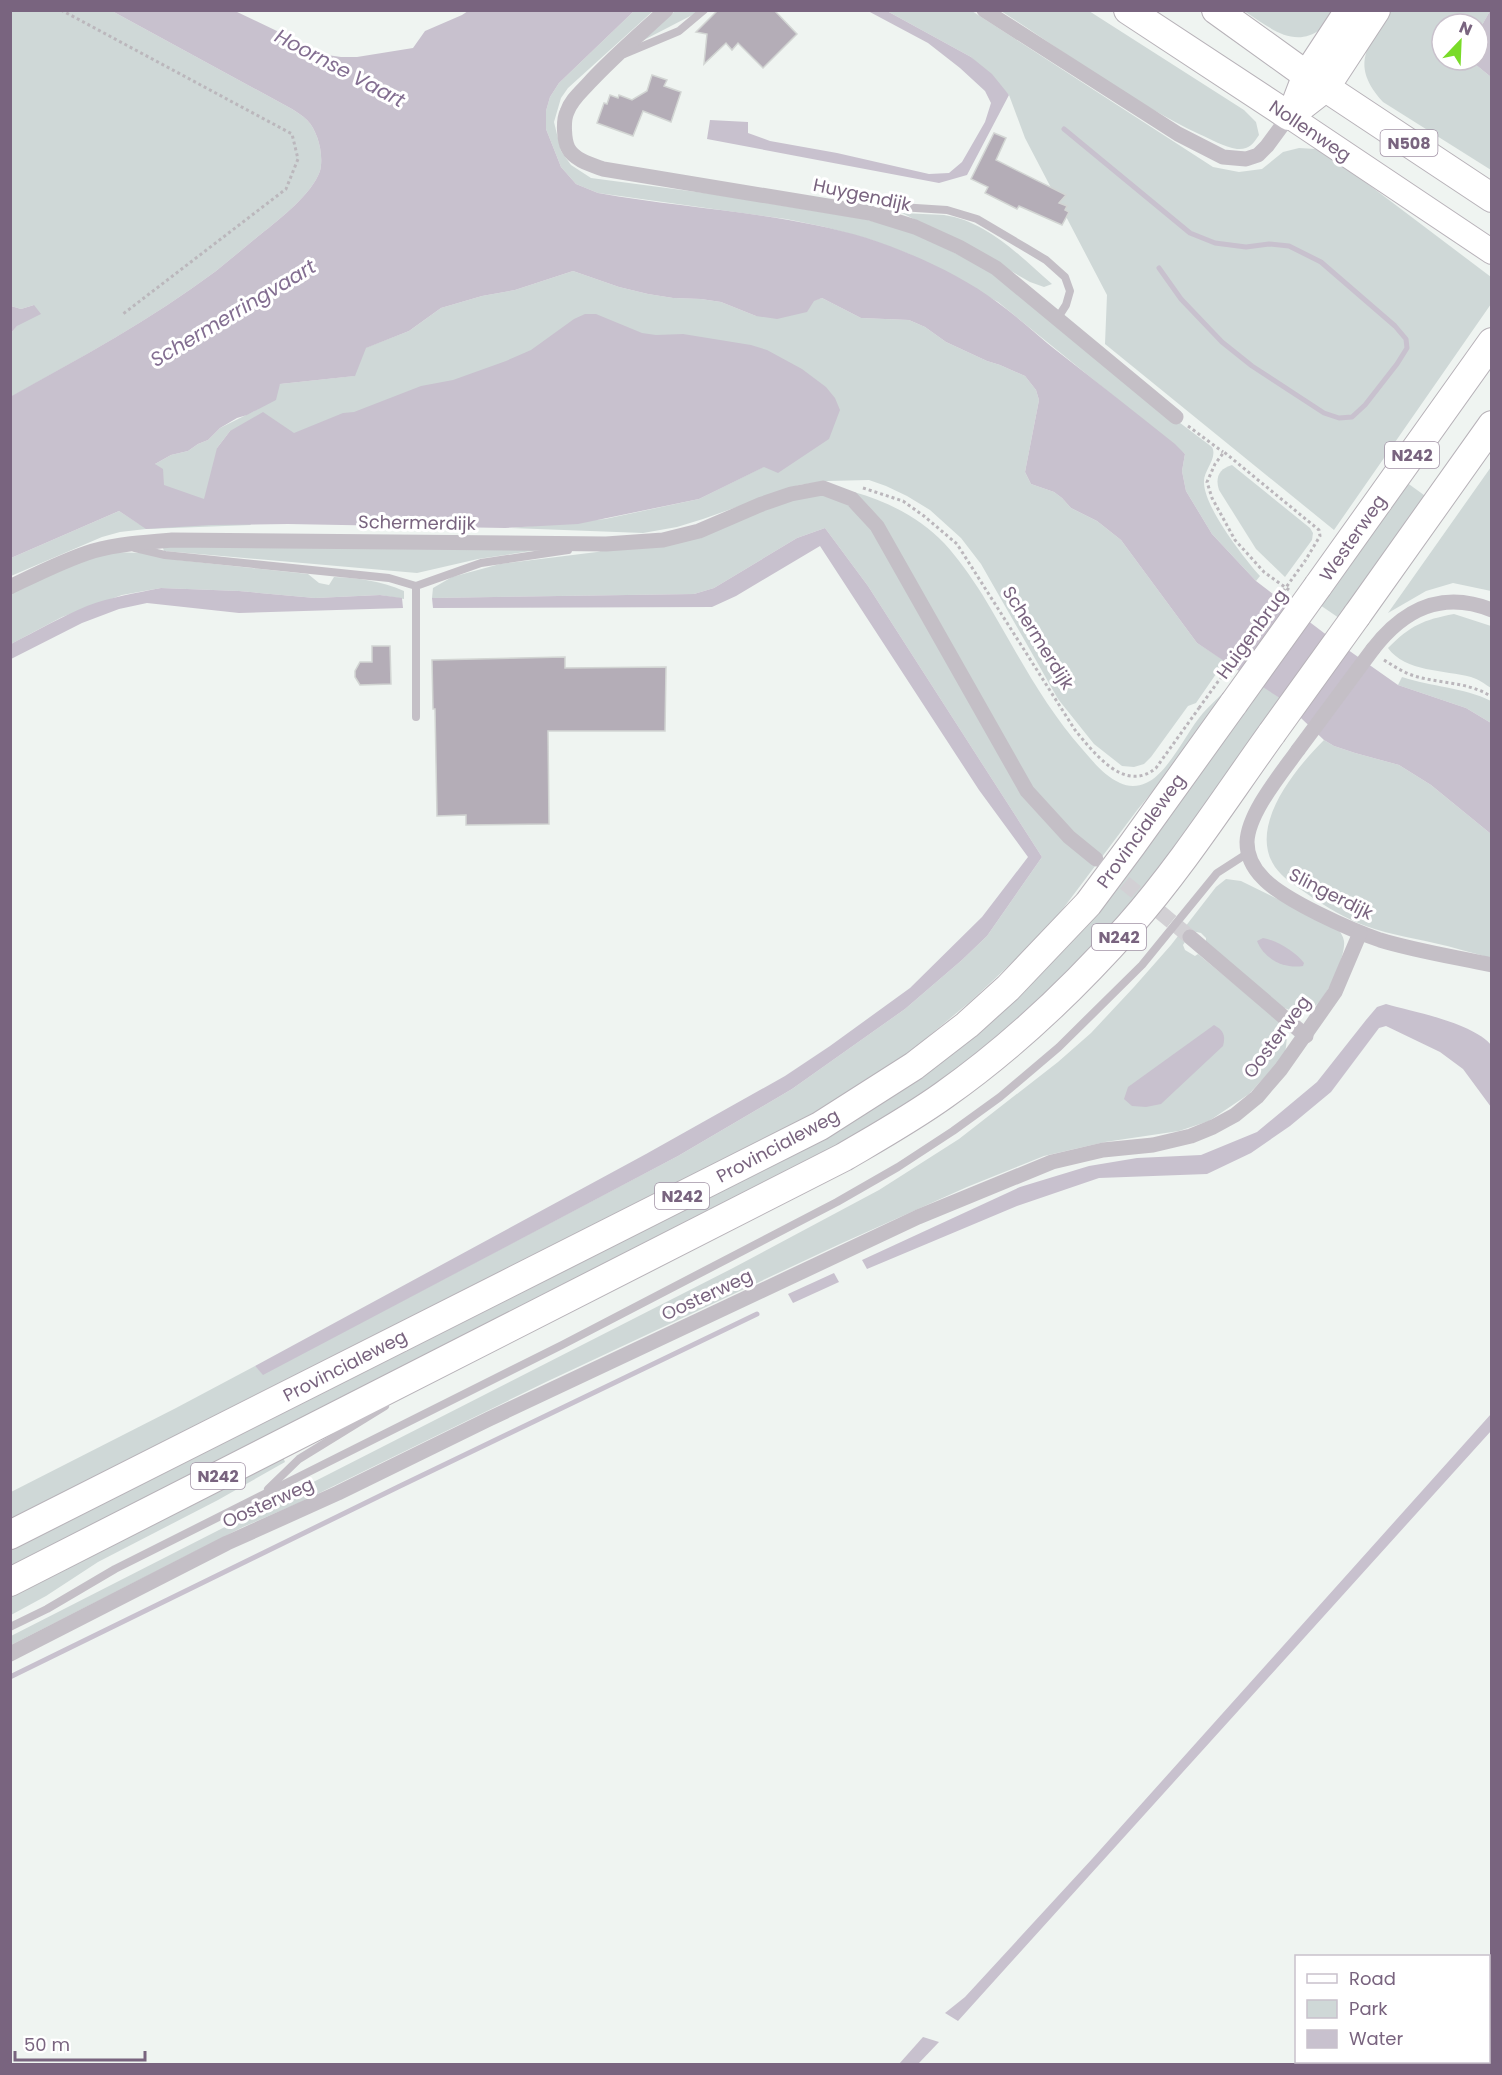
<svg xmlns="http://www.w3.org/2000/svg" width="1502" height="2075" viewBox="0 0 1502 2075" font-family="Poppins,sans-serif">
<style>
.green{fill:#cfd8d7}
.water{fill:#c8c1ce}
.lines{fill:none;stroke-linecap:round;stroke-linejoin:round}
.stream{stroke:#c8c1ce;stroke-width:5}
.building{fill:#b4adb7;stroke:#d2d5d3;stroke-width:1.5}
.street-tunnel{stroke:#d2d0d4;stroke-width:15;stroke-dasharray:15 8;stroke-linecap:butt}
.primary-casing{stroke:#b8b2b9;stroke-width:26}
.highway-casing{stroke:#b7b2b8;stroke-width:30}
.path{stroke:#bbb7bc;stroke-width:3;stroke-dasharray:3 3;stroke-linecap:butt}
.lane{stroke:#c4bfc6;stroke-width:8}
.street{stroke:#c4bfc6;stroke-width:15}
.primary{stroke:#fff;stroke-width:24}
.highway{stroke:#fff;stroke-width:28}
.highway-bridge-casing{stroke:#b7b2b8;stroke-width:30;stroke-linecap:butt}
.path-bridge{stroke:#bbb7bc;stroke-width:3;stroke-dasharray:3 3;stroke-linecap:butt}
.street-bridge{stroke:#c4bfc6;stroke-width:15}
.highway-bridge{stroke:#fff;stroke-width:28}
.labels{text-anchor:middle;stroke-width:6;stroke-linejoin:round;paint-order:stroke}
.shield{fill:#fff;stroke:#a192a5;stroke-width:1.5}
.shield-label{font-size:16px;font-weight:bold;fill:#79647f}
.street-label{font-size:18px;fill:#79647f;stroke:#fff}
.water-label{font-size:20px;font-style:italic;fill:#836e91;stroke:#fff}
</style>
<rect width="100%" height="100%" fill="#eff4f1"/>
<g class="green">
<path d="M11,11H112L292,109C297,112 303,116 307,120C318,131 324,155 320,171C312,194 280,219 261,234C246,246 231,259 216,271C152,319 80,358 11,397V333L34,305L21,309L11,306Z"/>
<path d="M634,11H653L568,88L561,98L554,122L561,151L571,165L591,178L712,194L864,219L914,232L994,273L1143,395L1212,447C1218,459 1203,470 1204,483C1205,508 1243,557 1260,576L1256,581L1212,534L1186,491L1182,471L1185,454L998,302L909,254L869,239L825,227L786,219L598,193L576,184L561,167L546,129V111L550,97L559,83Z"/>
<path d="M675,11H700L640,42Z"/>
<path d="M887,11H972L1213,167L1239,172L1262,169L1283,152L1299,148L1316,149L1348,169L1491,277V304L1334,530L1105,344L1107,295L1025,138L1009,95L971,57Z"/>
<path d="M1001,11H1089L1244,110L1256,122L1259,135C1253,144 1249,150 1237,149C1224,147 1211,139 1199,134C1130,101 1065,52 1001,11Z"/>
<path d="M1244,11H1336C1332,17 1327,25 1321,29C1293,50 1268,26 1244,11Z"/>
<path d="M1389,11H1490L1478,32V24H1442V60H1470L1491,77V170L1383,102C1350,65 1367,47 1389,11Z"/>
<path d="M902,213C916,214 930,214 944,215C987,221 1021,257 1052,284L1044,287L1030,282L969,247Z"/>
<path d="M573,271L619,287L648,294L673,298L701,299L721,302L756,316L822,298L861,318L909,320L925,327L946,342L987,361L1000,365L1025,376L1036,390L1039,400L1025,472L1031,484L1054,492L1062,498L1071,508L1097,521L1121,540L1197,643L1225,661L1196,703L1188,706L1151,757L1144,764L1134,767L1122,766L1094,744L1058,699L981,564L961,538L930,510L907,496L886,486L869,480L827,481L799,485L703,519L677,527L643,533L511,528L605,519L699,499L763,467L294,433L230,431L217,448L221,469L251,525L146,529L120,532L102,537L11,576V558L119,511L139,524H171L163,485L155,464L171,455L188,451L198,444L208,440L220,428L258,409L280,384L354,376L365,348L409,331L441,308L482,296L515,290Z"/>
<path d="M1232,465L1310,528L1313,533L1312,540L1285,577L1256,549L1219,490C1215,477 1219,469 1232,465Z"/>
<path d="M1491,467V591L1453,583L1426,591L1388,613Z"/>
<path d="M1406,482L1428,498L1339,618L1320,605Z"/>
<path d="M854,492C887,501 920,518 944,543C958,558 971,577 982,594C1014,647 1042,704 1083,750C1094,763 1105,776 1120,783C1128,787 1138,787 1146,783C1168,774 1187,731 1203,713C1210,705 1218,698 1225,691L1173,767L1138,809L1059,914L1019,956L971,1001L871,1084L11,1523V1492L176,1408L255,1366L263,1374L678,1156L792,1089L905,1009L962,960L987,936L1042,857L868,586L825,528L797,538L714,588L694,594L432,598L433,588L452,577L500,564L597,552L808,495Z"/>
<path d="M162,545L564,546L478,559L417,573L164,551Z"/>
<path d="M112,552L141,553L178,560L308,574L319,583L329,585L334,577C360,578 381,581 404,591V599L380,595L315,598L239,591L161,588L122,595L62,617L11,644V592L93,556Z"/>
<path d="M1454,614L1491,626V688C1485,684 1478,679 1471,677C1445,670 1405,672 1388,648C1411,625 1423,620 1454,614Z"/>
<path d="M1402,677C1432,687 1463,687 1491,701V723L1466,708L1398,685Z"/>
<path d="M1263,686L1281,699L1173,854L1116,925L986,1051L839,1148L11,1572V1544L932,1063Z"/>
<path d="M1324,740L1334,746L1355,753L1399,765L1431,785L1491,834V958C1472,953 1453,947 1434,943C1408,937 1382,933 1358,923C1339,915 1320,903 1303,891C1293,884 1282,877 1275,867C1247,826 1296,768 1324,740Z"/>
<path d="M1226,879L1241,881L1338,929C1341,933 1343,936 1344,941C1346,956 1327,997 1315,1006C1306,1013 1294,1012 1284,1008L1206,945V938L1201,933L1192,931L1183,945L1185,950L1195,956L1198,954L1281,1023L1287,1037L1285,1055L1249,1094L1209,1121L1179,1131L1105,1142L1044,1156L967,1187L840,1244L546,1382L301,1502L243,1527L11,1645V1636L733,1268L879,1190L959,1139L1058,1062L1091,1033L1134,987L1171,945L1216,887Z"/>
<path d="M283,1457L285,1462L218,1500L98,1562L46,1596L11,1615V1594Z"/>
</g>
<g class="water">
<path d="M112,11H235L327,55L341,57H357L413,48L425,31L462,15L468,11H634L559,83L550,97L546,111V129L561,167L576,184L598,193C687,209 780,212 867,238C910,252 961,275 997,302C1018,317 1037,335 1057,351C1097,382 1136,413 1175,444L1185,454L1182,471L1186,491L1212,534L1256,581L1324,633L1398,685L1466,708L1491,723V834L1431,785L1399,765L1355,753L1334,746L1324,740L1281,699L1197,643L1121,540L1097,521L1071,508L1062,498L1054,492L1031,484L1025,472L1039,400L1036,390L1025,376L1000,365L987,361L946,342L925,327L909,320L861,318L822,298L814,301L807,312L777,319L756,316L721,302L701,299L673,298L648,294L619,287L573,271L515,290L482,296L441,308L409,331L366,348L355,376L280,384L276,400L247,415L237,418L220,428L208,440L198,444L188,451L171,455L155,464L163,469L164,485L204,499L217,448L230,431L263,412L294,433L343,413L354,412L421,386L453,380L506,361L531,350L574,319L585,314H596L642,333L656,335L683,334L751,345L767,350L802,369L826,387L835,398L840,410L829,439L778,473L764,467L699,499L578,524L505,528L288,524L211,525L146,529L119,511L11,558L10,397C80,358 152,319 216,271C231,259 246,246 261,234C280,219 312,194 320,171C324,155 318,131 307,120C303,116 297,112 292,109Z"/>
<path d="M868,11H887L971,57L992,74L1009,95L967,175L939,183L707,139L710,120L748,122V133L770,141L837,153L929,174L949,173L962,162L985,122L991,103L985,91L960,68L928,43Z"/>
<path d="M1490,11H1492L1491,77L1470,60H1478V32Z"/>
<path d="M34,305L41,314L17,326L11,333V306L21,309Z"/>
<path d="M825,528L868,586L1042,857L987,936L962,960L905,1009L792,1089L678,1156L263,1375L255,1366L646,1154L785,1076L830,1046L910,988L982,917L1028,857L979,790L820,546L736,596L712,607L433,608L432,598L694,594L714,588L797,538Z"/>
<path d="M161,588L239,591L315,598L380,595L402,598L403,608L239,613L147,603L119,609L82,623L11,659V644C36,631 61,617 87,606C111,597 136,593 161,588Z"/>
<path d="M1263,938C1276,940 1296,952 1304,963L1303,966C1284,969 1264,959 1257,941Z"/>
<path d="M1386,1004C1414,1012 1474,1023 1492,1046L1491,1107L1463,1069L1440,1052L1386,1026L1379,1028L1331,1092L1290,1126L1251,1153L1207,1174L1099,1178L1017,1206L867,1269L862,1260L1020,1187L1089,1166L1137,1158L1201,1155L1257,1132L1317,1082L1366,1020L1377,1007Z"/>
<path d="M1214,1025C1223,1030 1226,1035 1223,1046L1161,1104L1146,1107L1132,1106L1124,1099L1128,1087Z"/>
<path d="M834,1273L839,1282L793,1303L788,1294Z"/>
<path d="M1491,1414V1431L958,2021L945,2013L965,1997L1092,1859Z"/>
<path d="M923,2037L939,2042L918,2064H899Z"/>
</g>
<g class="lines">
<g class="stream">
<path d="M1064,129L1190,233L1215,243L1246,247L1269,244L1289,246L1321,262L1395,326L1406,339L1407,348L1397,364L1365,405L1352,417L1339,418L1324,413L1252,366L1222,342L1181,299L1159,268"/>
<path d="M10,1677L398,1487L757,1314"/>
</g>
</g>
<g class="building">
<path d="M718,10H774L797,34L763,68L738,43L732,50L726,43L704,64L707,34L696,32Z"/>
<path d="M652,75L667,80L664,86L681,92L671,122L643,111L633,136L597,123L604,103L607,104L610,95L618,98L619,95L632,100L647,91Z"/>
<path d="M994,133L1006,138L996,160L1066,195L1059,203L1067,206L1065,210L1069,212L1062,225L1019,206L1017,209L985,193L988,187L971,179Z"/>
<path d="M372,646H390L391,684L360,685L355,677V671L360,662H372Z"/>
<path d="M565,657V668L666,667L665,731H548L549,824L466,825V815L437,816L435,709H433L432,660Z"/>
</g>
<g class="lines">
<path class="street-tunnel" d="M1107,868L1190,937"/>
<defs>
<path id="primary" d="M1347,10L1305,74L1289,116L1492,252"/>
<g id="highway">
<path d="M1128,10L1289,116L1325,88L1376,10"/>
<path d="M1216,10L1305,74L1492,198"/>
<path d="M1318,586L1492,342"/>
<path d="M1357,615L1492,425"/>
<path d="M10,1535L820,1126L914,1066L967,1025L1008,988L1088,904L1132,845L1234,703"/>
<path d="M10,1582L844,1157C878,1137 912,1118 944,1095C1012,1047 1074,988 1129,926C1181,867 1226,797 1272,733"/>
</g>
</defs>
<use href="#primary" class="primary-casing"/>
<use href="#highway" class="highway-casing"/>
<g class="path">
<path d="M61,10L292,134L298,159L286,189L123,314"/>
<path d="M1188,426L1223,452"/>
<path d="M863,488L903,501L924,516L957,544L1075,730C1094,753 1125,794 1156,768L1199,708"/>
<path d="M1289,590L1264,572L1235,540L1212,498L1207,482L1215,464L1224,452L1319,530L1320,536L1305,561"/>
<path d="M1384,660C1395,667 1406,674 1418,677C1444,684 1469,682 1492,697"/>
</g>
<g class="lane">
<path d="M624,54L679,31L704,10"/>
<path d="M877,212L900,207L947,210L977,219L1026,248L1046,260L1065,277L1070,291L1066,305L1057,319"/>
<path d="M135,548L165,555L389,578L416,586"/>
<path d="M416,717V586L481,563L568,550"/>
<path d="M268,1489L299,1459L385,1406"/>
<path d="M10,1627L47,1609L115,1569L562,1345L837,1202L898,1167L953,1131L1000,1097L1059,1047L1142,965L1217,873L1248,853"/>
</g>
<g class="street">
<path d="M666,10C640,34 613,57 589,83C581,92 571,100 567,112C563,120 564,140 568,148C574,160 592,165 603,169L870,213L915,227L959,247L996,268L1176,417"/>
<path d="M984,10L1178,134L1223,157L1246,159L1258,155L1267,146L1289,116"/>
<path d="M10,587C37,574 64,560 93,551C118,544 146,542 172,540L606,544L663,540L699,531L762,504L791,494L823,488L852,499L877,526L1027,791L1069,837L1096,859"/>
<path d="M1373,649C1404,609 1442,590 1492,610"/>
<path d="M1298,750C1281,774 1248,813 1247,842C1247,856 1253,868 1263,878C1283,900 1351,930 1380,940C1416,951 1455,957 1492,965"/>
<path d="M1190,937L1306,1036"/>
<path d="M10,1654L227,1543L338,1493L489,1419L918,1217L1052,1162L1103,1150L1153,1145L1191,1136L1213,1127L1235,1115L1257,1097L1281,1069L1335,992L1360,933"/>
</g>
<use href="#primary" class="primary"/>
<use href="#highway" class="highway"/>
<defs>
<g id="highway-bridge">
<path d="M1234,703L1318,586"/>
<path d="M1272,733L1357,615"/>
</g>
</defs>
<use href="#highway-bridge" class="highway-bridge-casing"/>
<path class="path-bridge" d="M1199,708L1305,561"/>
<path class="street-bridge" d="M1298,750L1373,649"/>
<use href="#highway-bridge" class="highway-bridge"/>
</g>
<g class="labels">
<g class="shield">
<rect x="1380.5" y="130" width="57" height="26" rx="4.5"/>
<rect x="1385" y="442" width="54" height="26" rx="4.5"/>
<rect x="1092" y="924" width="54" height="26" rx="4.5"/>
<rect x="655" y="1183" width="54" height="26" rx="4.5"/>
<rect x="191" y="1463" width="54" height="26" rx="4.5"/>
</g>
<g class="shield-label">
<text x="1409" y="149">N508</text>
<text x="1412" y="461">N242</text>
<text x="1119" y="943">N242</text>
<text x="682" y="1202">N242</text>
<text x="218" y="1482">N242</text>
</g>
<g class="street-label">
<text transform="translate(1310 131) rotate(34)" y="6">Nollenweg</text>
<text transform="translate(862 195) rotate(12)" y="6">Huygendijk</text>
<text transform="translate(417 523) rotate(1)" y="6">Schermerdijk</text>
<text transform="translate(1353 538) rotate(-55)" y="6">Westerweg</text>
<text transform="translate(1252 634) rotate(-54)" y="6">Huigenbrug</text>
<text transform="translate(1038 638) rotate(58)" y="6">Schermerdijk</text>
<text transform="translate(1141 831) rotate(-54)" y="6">Provincialeweg</text>
<text transform="translate(1331 894) rotate(27)" y="6">Slingerdijk</text>
<text transform="translate(1277 1037) rotate(-53)" y="6">Oosterweg</text>
<text transform="translate(778 1146) rotate(-28)" y="6">Provincialeweg</text>
<text transform="translate(707 1295) rotate(-25)" y="6">Oosterweg</text>
<text transform="translate(345 1366) rotate(-27)" y="6">Provincialeweg</text>
<text transform="translate(268 1503) rotate(-24)" y="6">Oosterweg</text>
</g>
<g class="water-label">
<text transform="translate(340 68) rotate(28)" y="7">Hoornse Vaart</text>
<text transform="translate(233 313) rotate(-31)" y="7">Schermerringvaart</text>
</g>
</g>
<rect width="1502" height="2075" fill="none" stroke="#79647f" stroke-width="24"/>
<rect x="1295" y="1955" width="195" height="108" fill="#ffffff" stroke="#c9c1cc" stroke-width="1.5"/>
<rect x="1307" y="1974" width="30" height="9" fill="#ffffff" stroke="#c9c1cc" stroke-width="1.5"/>
<text x="1349" y="1985" font-size="18" fill="#79647f">Road</text>
<rect x="1307" y="2000" width="30" height="18" fill="#cfd8d7" stroke="#c9c1cc" stroke-width="1.5"/>
<text x="1349" y="2015" font-size="18" fill="#79647f">Park</text>
<rect x="1307" y="2030" width="30" height="18" fill="#c8c1ce" stroke="#c9c1cc" stroke-width="1.5"/>
<text x="1349" y="2045" font-size="18" fill="#79647f">Water</text>
<g transform="translate(1460 42) rotate(23)"><circle r="28" fill="#ffffff" stroke="#c9c1cc" stroke-width="1.5"/>
<path d="M0-4.5L10 22L0 15L-10 22Z" fill="#79db28"/>
<text y="-9" font-size="16" font-weight="bold" text-anchor="middle" fill="#79647f">N</text>
</g>
<path d="M15 2051v9h130v-9" fill="none" stroke="#79647f" stroke-width="3"/>
<text x="24" y="2051" font-size="18" fill="#79647f" stroke="#ffffff" stroke-width="4.5" paint-order="stroke">50 m</text>
</svg>
